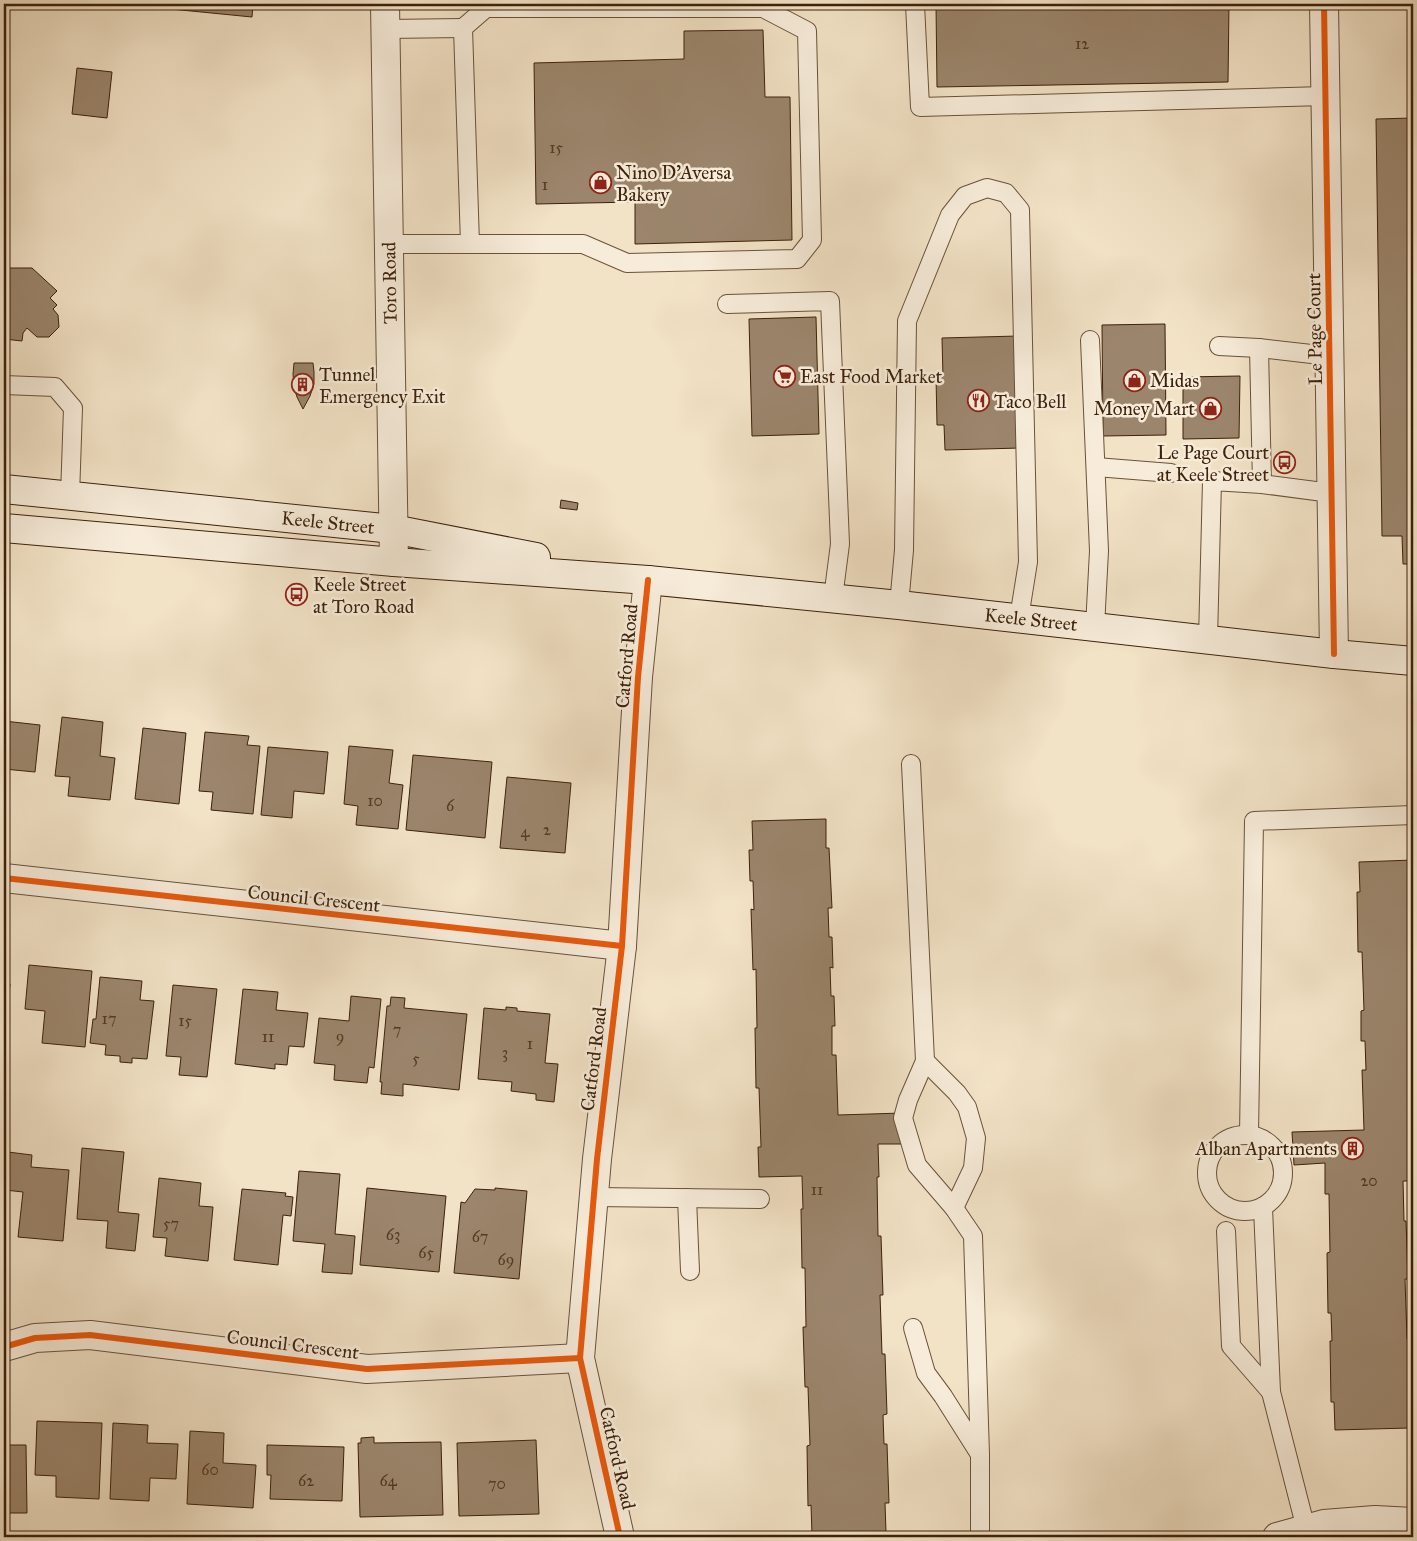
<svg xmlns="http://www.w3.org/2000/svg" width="1417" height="1541" viewBox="0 0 1417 1541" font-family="'IM FELL Great Primer',serif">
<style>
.building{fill:#9b856c;stroke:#3d210b}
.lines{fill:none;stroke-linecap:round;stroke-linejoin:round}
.lane-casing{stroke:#6a513a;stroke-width:20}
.street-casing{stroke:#6a513a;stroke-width:30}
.secondary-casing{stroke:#3d210b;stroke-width:30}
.lane{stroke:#f7ecda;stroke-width:18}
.street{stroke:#f7ecda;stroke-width:28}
.secondary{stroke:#f7ecda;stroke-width:28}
.cycleway-casing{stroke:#f7ecda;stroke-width:9}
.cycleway{stroke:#e8590c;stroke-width:6}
.labels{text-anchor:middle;stroke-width:5;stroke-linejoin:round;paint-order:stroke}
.number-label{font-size:16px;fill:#543a23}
.poi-label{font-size:19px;fill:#3d210b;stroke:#f7ecda;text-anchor:start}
.street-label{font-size:19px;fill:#3d210b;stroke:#f7ecda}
</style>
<rect width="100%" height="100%" fill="#f2e2c6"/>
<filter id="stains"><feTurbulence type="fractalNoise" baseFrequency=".004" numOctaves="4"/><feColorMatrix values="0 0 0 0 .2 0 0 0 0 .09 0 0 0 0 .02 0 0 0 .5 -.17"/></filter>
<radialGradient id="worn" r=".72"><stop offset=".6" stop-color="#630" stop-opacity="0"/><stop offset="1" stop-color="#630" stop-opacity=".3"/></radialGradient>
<g class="building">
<path d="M131,4H253L252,17L130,5Z"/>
<path d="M936,4H1229L1228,82L937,87Z"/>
<path d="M763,30L765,97H790L792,240L635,244V202L536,204L534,63L684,59V31Z"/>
<path d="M77,68L112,72L107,118L72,114Z"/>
<path d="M1413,118V564H1403L1402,536H1382L1376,119Z"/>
<path d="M10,268H32L57,291L50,298L57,305L53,309L58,315L59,327L49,337H37L27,328L23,333L22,341L4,339V275Z"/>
<path d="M816,317L819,434L752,436L749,319Z"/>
<path d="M1165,324L1166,435L1103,436L1102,325Z"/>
<path d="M1018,336L1021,448L945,450L944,425H937L936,377H943L942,338Z"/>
<path d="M294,363H313L314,372V384L310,396L303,409L297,397L294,387L293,374Z"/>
<path d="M1240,376L1239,438L1183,439V377Z"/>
<path d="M561,500L578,503L577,510L560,508Z"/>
<path d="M62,717L103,722L100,756L115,758L110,800L68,796L70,777L55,776Z"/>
<path d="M4,721L40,725L35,772L4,769Z"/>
<path d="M143,728L186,733L179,804L135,799Z"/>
<path d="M205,732L249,736L247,745L260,746L253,814L211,810L213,792L199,791Z"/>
<path d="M349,746L393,750L389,783L403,785L398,829L356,825L358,806L344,804Z"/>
<path d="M268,747L328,752L324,794L294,791L292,818L261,815Z"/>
<path d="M413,755L492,762L485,838L406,830Z"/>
<path d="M507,777L571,783L565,853L500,848Z"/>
<path d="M826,819V848H829L832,908H828L829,937H832L833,968L830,967L831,996H834L835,1026H832V1055H836L838,1115L902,1113V1144H878L879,1177H877L878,1236H881L883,1295H880L882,1354H885L887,1414L883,1415L884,1444H887L889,1503H885L886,1532L812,1534L811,1505L808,1506L807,1446L810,1445L808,1387H805L803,1327H806L805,1268H802L801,1209H803L802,1176L759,1177L758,1147H761L759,1088H756L755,1028H757L756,969L753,970L751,909L754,910L753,881H750L749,850H753L752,821Z"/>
<path d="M1413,860V1187H1409V1181H1403L1404,1221H1406L1408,1279H1405L1407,1339H1410L1412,1399H1408L1409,1428L1335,1430L1334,1402H1331L1330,1341H1332L1331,1313H1328L1327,1253L1330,1252L1329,1194H1325V1163L1294,1165L1292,1132L1364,1130L1362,1070H1366L1365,1041H1361V1011L1364,1010L1362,952H1358L1357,892H1360L1359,862Z"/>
<path d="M29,965L92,971L85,1047L42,1043L45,1011L25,1009Z"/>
<path d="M100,977L142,981L140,1000L154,1001L147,1059L132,1058V1063L120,1062V1056L105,1055L106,1045L90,1043L93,1019H96Z"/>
<path d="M4,983L10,984L4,1037Z"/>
<path d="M173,985L217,989L207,1077L179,1075L181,1057L166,1056Z"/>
<path d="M243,989L278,992L276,1010L308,1013L304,1047L289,1046L287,1065L275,1064V1069L235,1064Z"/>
<path d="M351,996L381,999L374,1068L369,1067L367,1083L334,1080L335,1065L314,1063L319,1018L349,1021Z"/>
<path d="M391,997L405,998L404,1008L467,1014L459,1090L403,1084V1096L381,1094L382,1082H380L387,1006H390Z"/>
<path d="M506,1007L517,1008V1011L550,1014L545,1063L558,1064L554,1102L536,1100V1094L511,1091L512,1082L478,1079L484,1008L506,1010Z"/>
<path d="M82,1148L124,1152L118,1212L139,1214L135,1251L106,1248L108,1221L77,1219Z"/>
<path d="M8,1152L32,1155L31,1167L69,1170L63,1241L18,1237L23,1192L5,1190Z"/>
<path d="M299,1171L340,1174L335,1234L355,1236L352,1274L322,1272L325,1244L293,1241Z"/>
<path d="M159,1178L201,1183L199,1206L213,1207L208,1261L165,1256L167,1238L153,1237Z"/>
<path d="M367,1188L446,1196L439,1272L360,1265Z"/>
<path d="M495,1188L527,1191L519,1279L454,1273L461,1202L465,1203L475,1189L495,1190Z"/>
<path d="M242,1189L286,1193L285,1196L293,1197L291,1216L283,1215L278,1265L234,1260Z"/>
<path d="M37,1421L102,1423L99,1499L56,1497V1476L35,1475Z"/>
<path d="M113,1423L148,1425L147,1443L178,1444L176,1479L150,1478L149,1501L110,1499Z"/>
<path d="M190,1431L224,1433L223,1463L256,1465L253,1508L187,1504Z"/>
<path d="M374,1437V1443L441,1442L443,1515L360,1517L358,1443H361V1438Z"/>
<path d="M536,1440L539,1514L459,1516L457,1443Z"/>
<path d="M4,1445H26L27,1513H4Z"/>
<path d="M267,1445L344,1447L342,1501L270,1499L271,1475H267Z"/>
</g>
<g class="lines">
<defs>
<g id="lane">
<path d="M915,4L920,107L1325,96"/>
<path d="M386,29L463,28"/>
<path d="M389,244H583L627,263L797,259L812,240L807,31L763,8H486L463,28L470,244"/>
<path d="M727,304L830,301L840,544L833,598"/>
<path d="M1090,340L1099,551L1095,627"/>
<path d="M1219,346L1259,348L1329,356"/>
<path d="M1259,348L1262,484"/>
<path d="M4,385L55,387L73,408L70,496"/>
<path d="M1096,467L1171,473"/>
<path d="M899,605L904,550L907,321L950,215L965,196L987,188L1006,193L1020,210L1028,562L1019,618"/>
<path d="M1208,639L1212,481L1262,484L1331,493"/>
<path d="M911,764L925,1061L908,1100L903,1118L917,1165L954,1208L973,1236L980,1454V1537"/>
<path d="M925,1061L957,1093L967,1107L976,1138L973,1168L954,1208"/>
<path d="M1249,1134L1254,821L1413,815"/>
<circle cx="1245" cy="1173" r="38"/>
<path d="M594,1197L760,1199"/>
<path d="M687,1198L690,1271"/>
<path d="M1263,1208L1271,1392L1306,1529"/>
<path d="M1226,1231L1231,1346L1271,1392"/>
<path d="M913,1328L926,1373L943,1396L979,1453"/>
</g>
<g id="street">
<path d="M385,4L394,562"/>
<path d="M1324,4L1334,654"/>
<path d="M4,878L622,946"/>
<path d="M4,1347L35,1338L90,1335L367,1369L580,1358"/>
<path d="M620,1537L580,1358L597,1159L622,946L638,677L648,580"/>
<path d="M1277,1537L1324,1524L1375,1520L1413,1522"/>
</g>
<g id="secondary">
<path d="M4,489L393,529L536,557"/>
<path d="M4,528L394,562L648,580L899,605L1334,654L1413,661"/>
</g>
</defs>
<use href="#lane" class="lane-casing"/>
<use href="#street" class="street-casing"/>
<use href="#secondary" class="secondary-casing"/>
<use href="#lane" class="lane"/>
<use href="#street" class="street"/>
<use href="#secondary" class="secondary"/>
<defs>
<g id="cycleway">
<path d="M1324,4L1334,654"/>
<path d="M4,878L622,946"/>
<path d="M4,1347L35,1338L90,1335L367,1369L580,1358"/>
<path d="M620,1537L580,1358L597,1159L622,946L638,677L648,580"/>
</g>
</defs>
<use href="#cycleway" class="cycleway-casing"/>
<use href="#cycleway" class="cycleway"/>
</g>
<defs>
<symbol id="shop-ring" viewBox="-11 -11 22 22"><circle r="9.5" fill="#f7ecda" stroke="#8f2418" stroke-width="1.5"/><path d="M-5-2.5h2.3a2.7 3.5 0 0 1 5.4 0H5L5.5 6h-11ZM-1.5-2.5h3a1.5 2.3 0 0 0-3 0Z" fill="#8f2418"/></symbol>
<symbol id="supermarket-ring" viewBox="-11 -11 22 22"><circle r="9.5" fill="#f7ecda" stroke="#8f2418" stroke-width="1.5"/><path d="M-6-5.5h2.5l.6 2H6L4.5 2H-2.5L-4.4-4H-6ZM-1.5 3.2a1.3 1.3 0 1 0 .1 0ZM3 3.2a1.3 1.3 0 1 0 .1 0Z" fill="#8f2418"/></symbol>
<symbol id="building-ring" viewBox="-11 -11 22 22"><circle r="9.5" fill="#f7ecda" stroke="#8f2418" stroke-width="1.5"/><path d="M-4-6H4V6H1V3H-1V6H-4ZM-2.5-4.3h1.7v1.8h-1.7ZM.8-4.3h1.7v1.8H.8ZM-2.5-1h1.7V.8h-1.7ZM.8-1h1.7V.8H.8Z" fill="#8f2418"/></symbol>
<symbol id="restaurant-ring" viewBox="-11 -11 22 22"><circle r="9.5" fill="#f7ecda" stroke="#8f2418" stroke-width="1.5"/><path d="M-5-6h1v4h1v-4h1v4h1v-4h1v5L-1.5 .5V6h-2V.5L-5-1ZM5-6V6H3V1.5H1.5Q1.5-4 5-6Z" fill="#8f2418"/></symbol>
<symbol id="bus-ring" viewBox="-11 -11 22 22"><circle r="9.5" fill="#f7ecda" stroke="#8f2418" stroke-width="1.5"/><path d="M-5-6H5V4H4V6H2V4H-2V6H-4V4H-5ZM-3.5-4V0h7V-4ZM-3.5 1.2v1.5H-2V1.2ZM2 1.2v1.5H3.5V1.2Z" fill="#8f2418"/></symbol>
</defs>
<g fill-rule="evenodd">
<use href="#shop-ring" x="588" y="170" width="25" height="25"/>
<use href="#supermarket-ring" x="772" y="364" width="25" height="25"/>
<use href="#shop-ring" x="1122" y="368" width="25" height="25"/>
<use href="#building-ring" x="290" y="372" width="25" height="25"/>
<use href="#restaurant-ring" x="966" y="388" width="25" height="25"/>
<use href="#shop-ring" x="1198" y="396" width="25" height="25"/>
<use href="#bus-ring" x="1272" y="450" width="25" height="25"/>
<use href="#bus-ring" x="284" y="582" width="25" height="25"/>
<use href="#building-ring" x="1340" y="1136" width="25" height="25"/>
</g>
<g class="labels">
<g class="number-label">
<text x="1082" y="49">12</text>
<text x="556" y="153">15</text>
<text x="545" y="190">1</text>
<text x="375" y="806">10</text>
<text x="450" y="811">6</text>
<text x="547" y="835">2</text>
<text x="525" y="837">4</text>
<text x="109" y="1024">17</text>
<text x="185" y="1026">15</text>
<text x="397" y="1035">7</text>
<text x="268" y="1042">11</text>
<text x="340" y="1042">9</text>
<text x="530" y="1049">1</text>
<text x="505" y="1058">3</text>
<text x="416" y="1064">5</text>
<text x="1369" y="1186">20</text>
<text x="817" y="1195">11</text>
<text x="171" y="1229">57</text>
<text x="393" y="1240">63</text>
<text x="480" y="1242">67</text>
<text x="426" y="1258">65</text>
<text x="506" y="1265">69</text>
<text x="210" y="1475">60</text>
<text x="306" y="1486">62</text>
<text x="388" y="1486">64</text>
<text x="497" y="1489">70</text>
</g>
<g class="poi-label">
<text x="616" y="179">Nino D'Aversa<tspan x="616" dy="22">Bakery</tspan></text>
<text x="319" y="381">Tunnel<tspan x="319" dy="22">Emergency Exit</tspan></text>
<text x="800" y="383">East Food Market</text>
<text x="1150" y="387">Midas</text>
<text x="994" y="408">Taco Bell</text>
<text x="1195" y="415" text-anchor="end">Money Mart</text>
<text x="1269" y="459" text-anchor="end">Le Page Court<tspan x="1269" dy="22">at Keele Street</tspan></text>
<text x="313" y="591">Keele Street<tspan x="313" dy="22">at Toro Road</tspan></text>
<text x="1337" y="1155" text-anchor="end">Alban Apartments</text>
</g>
<g class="street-label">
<text transform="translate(389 283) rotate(-91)" y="7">Toro Road</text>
<text transform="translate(1314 329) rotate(-91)" y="7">Le Page Court</text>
<text transform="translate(328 522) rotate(6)" y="7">Keele Street</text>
<text transform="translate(1031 619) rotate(6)" y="7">Keele Street</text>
<text transform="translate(626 656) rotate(-85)" y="7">Catford Road</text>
<text transform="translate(314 898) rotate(6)" y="7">Council Crescent</text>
<text transform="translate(593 1059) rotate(-83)" y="7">Catford Road</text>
<text transform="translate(293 1344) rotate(7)" y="7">Council Crescent</text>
<text transform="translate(618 1458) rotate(77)" y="7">Catford Road</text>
</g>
</g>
<rect width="1417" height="1541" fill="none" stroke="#f2e2c6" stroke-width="20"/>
<rect x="5" y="5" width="1407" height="1531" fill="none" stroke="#3d210b" stroke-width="2.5"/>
<rect x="10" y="10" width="1397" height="1521" fill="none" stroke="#3d210b"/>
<rect width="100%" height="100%" filter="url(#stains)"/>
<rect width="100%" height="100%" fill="url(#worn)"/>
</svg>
